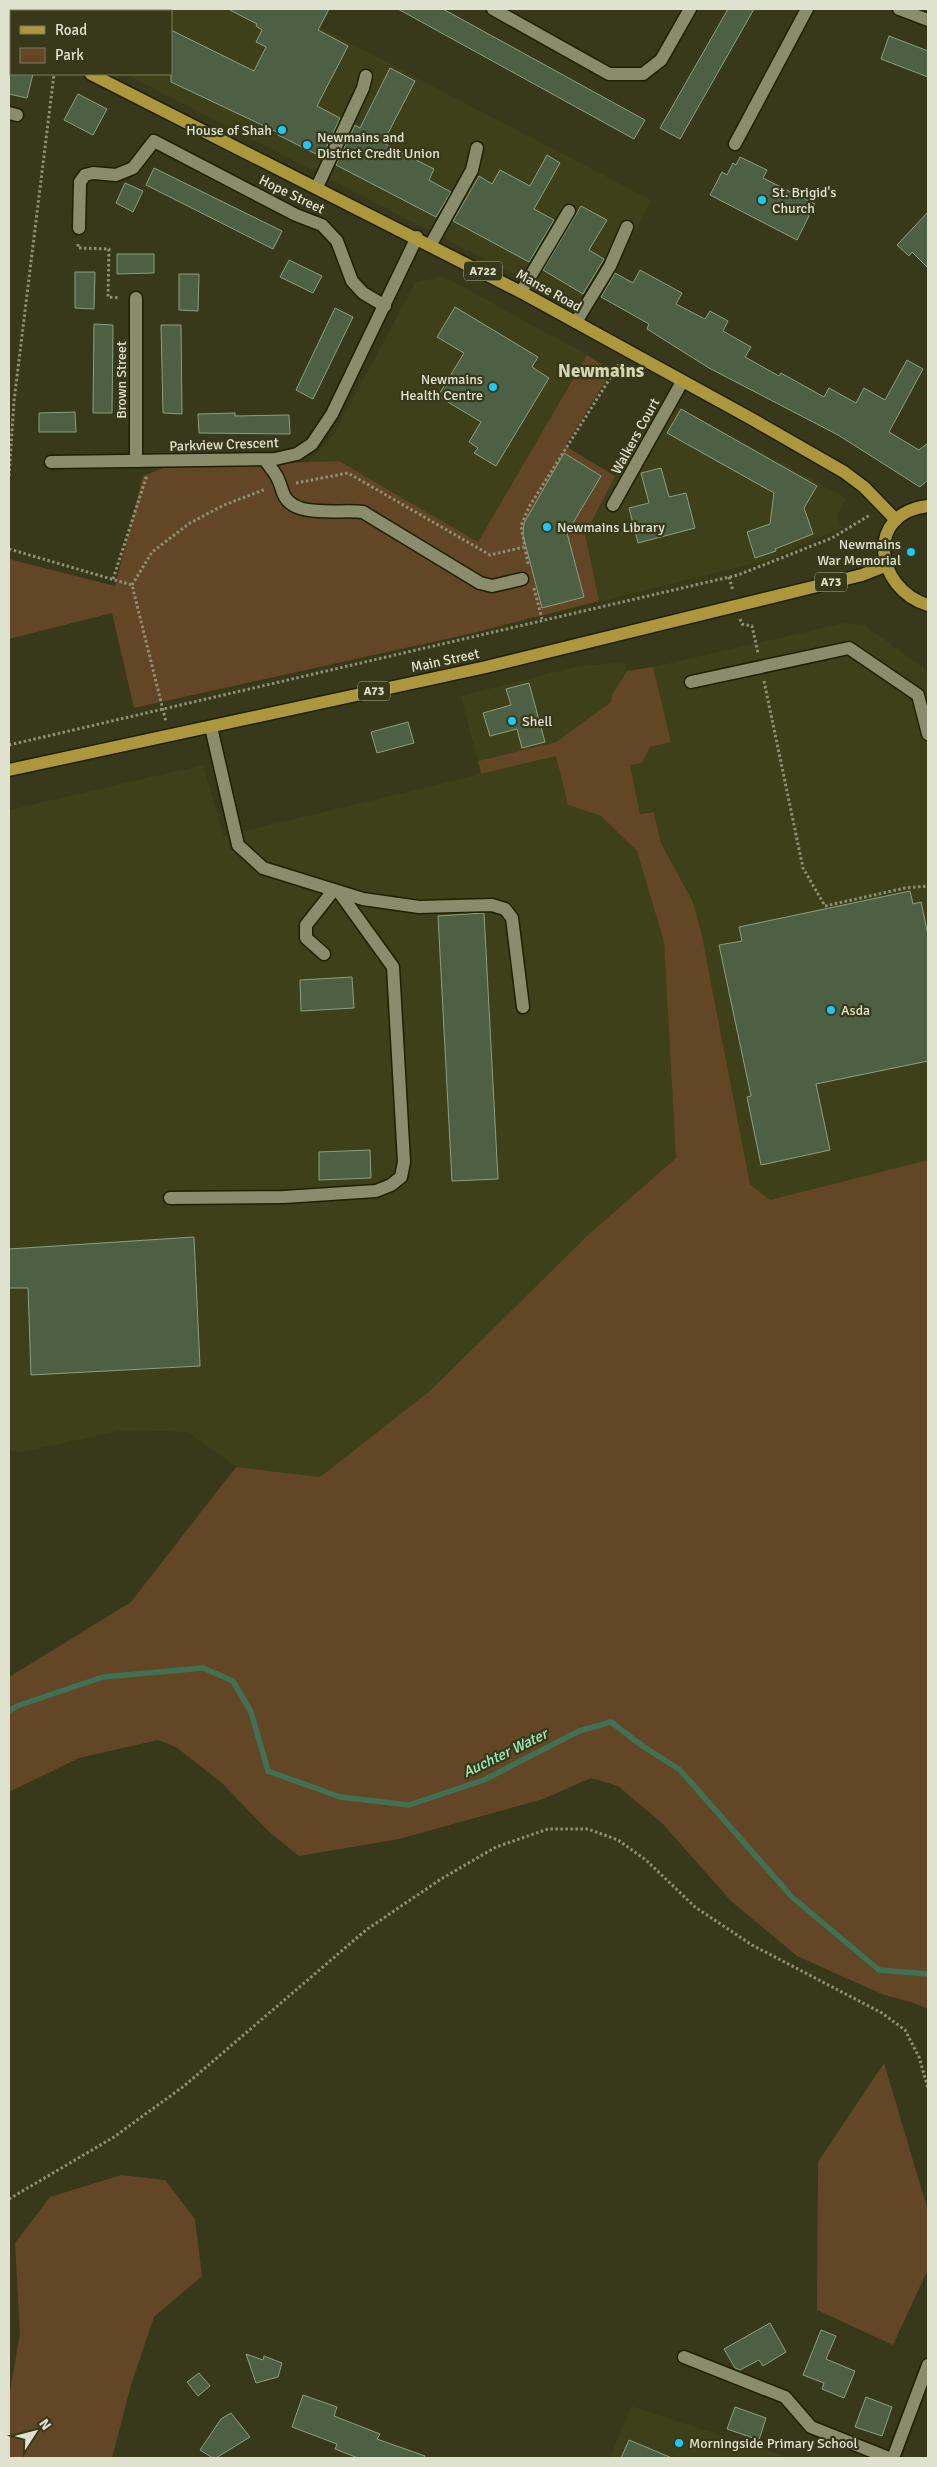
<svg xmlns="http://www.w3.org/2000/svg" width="937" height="2467" viewBox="0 0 937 2467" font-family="Signika,sans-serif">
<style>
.built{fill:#3e4019}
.green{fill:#634625}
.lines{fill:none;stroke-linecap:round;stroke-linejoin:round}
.stream{stroke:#3f7255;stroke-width:5.5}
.building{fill:#4e6044;stroke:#8b9f80}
.minor-casing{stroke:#1e2002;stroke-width:15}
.major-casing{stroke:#1e2002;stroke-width:15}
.path{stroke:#8d8f77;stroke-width:3;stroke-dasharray:2.5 2.5;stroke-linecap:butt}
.minor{stroke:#898d6b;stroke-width:12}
.major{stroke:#ac973d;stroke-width:12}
.poi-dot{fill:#1acafc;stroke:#37391a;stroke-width:2}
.labels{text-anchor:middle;stroke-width:4.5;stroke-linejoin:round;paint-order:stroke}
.shield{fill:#37391a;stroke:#adaf99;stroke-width:1}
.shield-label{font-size:12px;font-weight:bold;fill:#e0e2d0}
.poi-label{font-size:14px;fill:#e0e2d0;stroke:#37391a;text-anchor:start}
.street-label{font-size:14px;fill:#e0e2d0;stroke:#37391a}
.water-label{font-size:15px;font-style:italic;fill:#9dedbd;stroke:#37391a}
.district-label{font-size:19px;font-weight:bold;fill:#d2d6b1;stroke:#37391a}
</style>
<rect width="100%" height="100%" fill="#37391a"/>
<g class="built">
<path d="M19,9H330L321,28L651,200L592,314L131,77L133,74H171V11H24Z"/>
<path d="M443,276L587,355L478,542L339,461L307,463L334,434L415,283Z"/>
<path d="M662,398L846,498L837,516L842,528L763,561L537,617L565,446L615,476Z"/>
<path d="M844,623L864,625L928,671V1160L770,1200L750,1184L701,931L693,902L661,843L654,812L640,814L630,765L642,763L650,747L671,742L653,667Z"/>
<path d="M625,662L627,671L612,695L611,702L556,742L478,761L461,696L575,667Z"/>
<path d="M556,756L568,805L601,816L637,851L664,942L676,1158L589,1234L431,1390L320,1477L236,1467L188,1432L124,1430L22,1452L9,1451V810L203,765L224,836Z"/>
<path d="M631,2406L790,2458H610Z"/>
</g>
<g class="green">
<path d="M587,355L612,371L565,446L615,476L585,534L599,601L473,633L134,708L112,613L9,639V559L115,586L143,476L166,467L339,461L478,542Z"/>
<path d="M653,667L671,742L650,747L642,763L630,765L640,814L654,812L661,843L693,902L701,931L750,1184L770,1200L928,1160V2009L911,2002L884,1995L797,1956L731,1901L663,1824L618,1786L591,1778L543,1799L399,1839L299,1856L268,1831L222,1783L176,1747L158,1740L79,1758L9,1792V1677L131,1602L236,1467L320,1477L431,1390L589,1234L676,1158L664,942L637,851L601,816L568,805L556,756L481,774L478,761L556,742L611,702L612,695L627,671Z"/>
<path d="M884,2063L928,2211V2269L893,2345L817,2310L818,2162Z"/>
<path d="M121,2175L165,2180L195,2219L202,2276L154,2317L131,2385L112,2458H9V2397L20,2333L15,2243L50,2197Z"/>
</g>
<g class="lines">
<path class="stream" d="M9,1711L17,1706L103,1677L203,1668L233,1681L251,1712L268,1771L340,1797L409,1805L484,1780L579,1731L611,1722L644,1747L680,1770L792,1897L879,1970L928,1974"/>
</g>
<g class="building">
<path d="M228,9H329L318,30L348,46L317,106L340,118L322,157L278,135L279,133L171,82V30L254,71L266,47L256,42L262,30L256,26L257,24Z"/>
<path d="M398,9H443L645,120L634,139Z"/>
<path d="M728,9H754L680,139L660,128Z"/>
<path d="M889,36L928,51V77L881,59Z"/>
<path d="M390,68L415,81L383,143L434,169L429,180L451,192L436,217L336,165L355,125L360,128Z"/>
<path d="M9,74H33L27,98L9,94Z"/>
<path d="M78,94L107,109L93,135L64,120Z"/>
<path d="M547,155L560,163L534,209L554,220L529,262L453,221L479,176L492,184L500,170L530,186Z"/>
<path d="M740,157L767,170L763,178L815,204L797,240L710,195L722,172L727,175L733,163L736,165Z"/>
<path d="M154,168L282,231L273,249L146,185Z"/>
<path d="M125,183L143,191L133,212L116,203Z"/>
<path d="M581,206L607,220L589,250L604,259L583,294L543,270Z"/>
<path d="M928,212V268L912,252L909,256L897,245Z"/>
<path d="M117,254H154V273L117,274Z"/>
<path d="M289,260L322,276L313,293L280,277Z"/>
<path d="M640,270L682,293L676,304L705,319L710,311L728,321L723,331L751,347L745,357L779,376L781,373L824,397L829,388L856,403L864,388L885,400L907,360L923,369L889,432L919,450L928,443V480L920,487L838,435L709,368L647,329L649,324L601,297L615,273L633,283Z"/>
<path d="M75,272H95L94,309L75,308Z"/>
<path d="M179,274H199L198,311L179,310Z"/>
<path d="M455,307L538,357L532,367L549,378L496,466L474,453L478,448L469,442L481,422L438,396L464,353L437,337Z"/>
<path d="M335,308L353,317L313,399L296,390Z"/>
<path d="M94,324L113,325L112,413H93Z"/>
<path d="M161,325H181L182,414L163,413Z"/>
<path d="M681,409L817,486L804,508L813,534L775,549L776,551L755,558L747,532L770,524L774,493L667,433Z"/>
<path d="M75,412L76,432H39V413Z"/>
<path d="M235,413V416L289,415L290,434L199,433L198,414Z"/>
<path d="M564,453L601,476L567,533L584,597L542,608L523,535L524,523Z"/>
<path d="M661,468L669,497L686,493L695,528L638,543L629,508L649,503L641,473Z"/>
<path d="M529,683L545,742L522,748L517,729L490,736L483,713L511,705L506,689Z"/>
<path d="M408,722L414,743L377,753L371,732Z"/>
<path d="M910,891L913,904L921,902L928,935V1061L816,1084L830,1150L761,1165L747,1097L751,1096L719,945L742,941L739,927Z"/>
<path d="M484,913L498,1179L452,1181L438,916Z"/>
<path d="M352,977L354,1008L301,1011L300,980Z"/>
<path d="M370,1150L371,1178L319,1180V1152Z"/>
<path d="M194,1237L200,1366L31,1375L28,1288H9V1249Z"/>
<path d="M770,2323L786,2352L763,2366L759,2360L740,2370L735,2368L724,2349Z"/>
<path d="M821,2330L836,2336L826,2359L855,2371L844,2398L822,2389L824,2383L803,2375Z"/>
<path d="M246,2354L263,2360L264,2356L282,2363L278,2377L256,2383Z"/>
<path d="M199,2373L210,2386L198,2396L187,2382Z"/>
<path d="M303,2395L337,2407L334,2416L380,2434L377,2439L425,2456L424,2458H358L335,2449L337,2444L292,2427Z"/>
<path d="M866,2397L892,2407L882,2436L855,2427Z"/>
<path d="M735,2407L766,2418L759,2440L727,2429Z"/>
<path d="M231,2413L250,2437L216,2458H213L200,2450L221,2419Z"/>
<path d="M629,2440L672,2458H621Z"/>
</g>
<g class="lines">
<defs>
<g id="minor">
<path d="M63,9L67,11"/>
<path d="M493,9L609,74H643L661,60L690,9"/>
<path d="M899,9L928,20"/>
<path d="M139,11L140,9"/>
<path d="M9,113L17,115"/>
<path d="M735,144L807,9"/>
<path d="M317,187L363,88L366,76"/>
<path d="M79,228L80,182L85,175L93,173L116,175L133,168L154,141L296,215L322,225L337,241L352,281L363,293L385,306"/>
<path d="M431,244L472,170L477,148"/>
<path d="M521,292L569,211"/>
<path d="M576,322L610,266L627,227"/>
<path d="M265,460C269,466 275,472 278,479C281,485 282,492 285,497C297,518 341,509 363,512L480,583L492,586L522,579"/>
<path d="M136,461V298"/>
<path d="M51,462L275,459L297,454L312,444L332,414L417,237"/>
<path d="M613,505L682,382"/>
<path d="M691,682L849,648L918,695L928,734"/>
<path d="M211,727L238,845L263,868L363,899L419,907L492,905L505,909L512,918L523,1007"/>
<path d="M324,954L306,938V925L333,891"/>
<path d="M170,1198L284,1197L376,1191L391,1185L401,1177L404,1162L393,967L339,892"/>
<path d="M684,2357L785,2397L811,2427L889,2458"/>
<path d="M893,2458L928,2365"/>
</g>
<g id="major">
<path d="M9,31L11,33"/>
<path d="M91,74L521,292L750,418L844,472L864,487L896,520"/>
<path d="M928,506C864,513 875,589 928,605"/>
<path d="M9,770L486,667L862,575L885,566"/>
</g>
</defs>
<use href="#minor" class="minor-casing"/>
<use href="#major" class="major-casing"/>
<g class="path">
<path d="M78,244V248L109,249L108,297L120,298"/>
<path d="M9,476L14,401L54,74"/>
<path d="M296,483L348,473L490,555L524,547"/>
<path d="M9,549L132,585L166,722"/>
<path d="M528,564L521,526L529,507L619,364"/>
<path d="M729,577L733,591"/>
<path d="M113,579L147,475"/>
<path d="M132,585L152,552L190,523L224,505L266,489"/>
<path d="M534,588L542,619"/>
<path d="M740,619L742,624L752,626L758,653"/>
<path d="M764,681L803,868L825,906L905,888L928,886"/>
<path d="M9,745L738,575L832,538L870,515"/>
<path d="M9,2199L114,2137L184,2086L366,1930L441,1879L496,1847L548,1829H588L618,1840L646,1860L695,1907L752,1945L882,2013L905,2030L919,2057L928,2088"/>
</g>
<use href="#minor" class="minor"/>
<use href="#major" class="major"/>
</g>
<g class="poi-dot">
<circle cx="282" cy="130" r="5"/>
<circle cx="307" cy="145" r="5"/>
<circle cx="762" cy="200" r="5"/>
<circle cx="493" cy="387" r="5"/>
<circle cx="547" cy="527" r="5"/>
<circle cx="911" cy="552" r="5"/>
<circle cx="512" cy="721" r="5"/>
<circle cx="831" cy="1010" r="5"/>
<circle cx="679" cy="2443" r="5"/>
</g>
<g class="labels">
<g class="shield">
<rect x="464" y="261.5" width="38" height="19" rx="4"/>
<rect x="815" y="572.5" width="32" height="19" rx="4"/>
<rect x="358" y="681.5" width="32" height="19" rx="4"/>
</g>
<g class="shield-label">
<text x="483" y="275">A722</text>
<text x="831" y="586">A73</text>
<text x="374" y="695">A73</text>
</g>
<g class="poi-label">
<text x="272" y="135" text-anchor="end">House of Shah</text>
<text x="317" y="142">Newmains and<tspan x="317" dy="16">District Credit Union</tspan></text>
<text x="772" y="197">St. Brigid's<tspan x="772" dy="16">Church</tspan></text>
<text x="483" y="384" text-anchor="end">Newmains<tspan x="483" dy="16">Health Centre</tspan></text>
<text x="557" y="532">Newmains Library</text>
<text x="901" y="549" text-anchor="end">Newmains<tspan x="901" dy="16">War Memorial</tspan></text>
<text x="522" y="726">Shell</text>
<text x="841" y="1015">Asda</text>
<text x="689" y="2448">Morningside Primary School</text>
</g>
<g class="street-label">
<text transform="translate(292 194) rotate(26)" y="5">Hope Street</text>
<text transform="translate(549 290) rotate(29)" y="5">Manse Road</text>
<text transform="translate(121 380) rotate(-90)" y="5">Brown Street</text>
<text transform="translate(635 436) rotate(-61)" y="5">Walkers Court</text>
<text transform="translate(224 444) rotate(-2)" y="5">Parkview Crescent</text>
<text transform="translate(445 660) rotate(-12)" y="5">Main Street</text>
</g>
<g class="water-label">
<text transform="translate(505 1753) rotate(-26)" y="5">Auchter Water</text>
</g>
<g class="district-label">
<text x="601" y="377">Newmains</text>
</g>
</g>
<rect width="937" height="2467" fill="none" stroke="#e0e2d0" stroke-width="20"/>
<rect x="10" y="10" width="162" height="65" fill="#37391a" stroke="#7b7d63"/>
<rect x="20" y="26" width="25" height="8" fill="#ac973d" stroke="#7b7d63"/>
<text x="55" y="35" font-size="15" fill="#e0e2d0">Road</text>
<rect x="20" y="48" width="25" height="15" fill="#634625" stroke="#7b7d63"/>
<text x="55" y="60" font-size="15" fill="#e0e2d0">Park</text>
<g transform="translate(35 2432) rotate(54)" stroke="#37391a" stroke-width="4" paint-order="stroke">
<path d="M0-4L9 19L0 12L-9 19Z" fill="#e0e2d0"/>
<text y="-8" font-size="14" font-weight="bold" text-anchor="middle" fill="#e0e2d0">N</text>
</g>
</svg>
